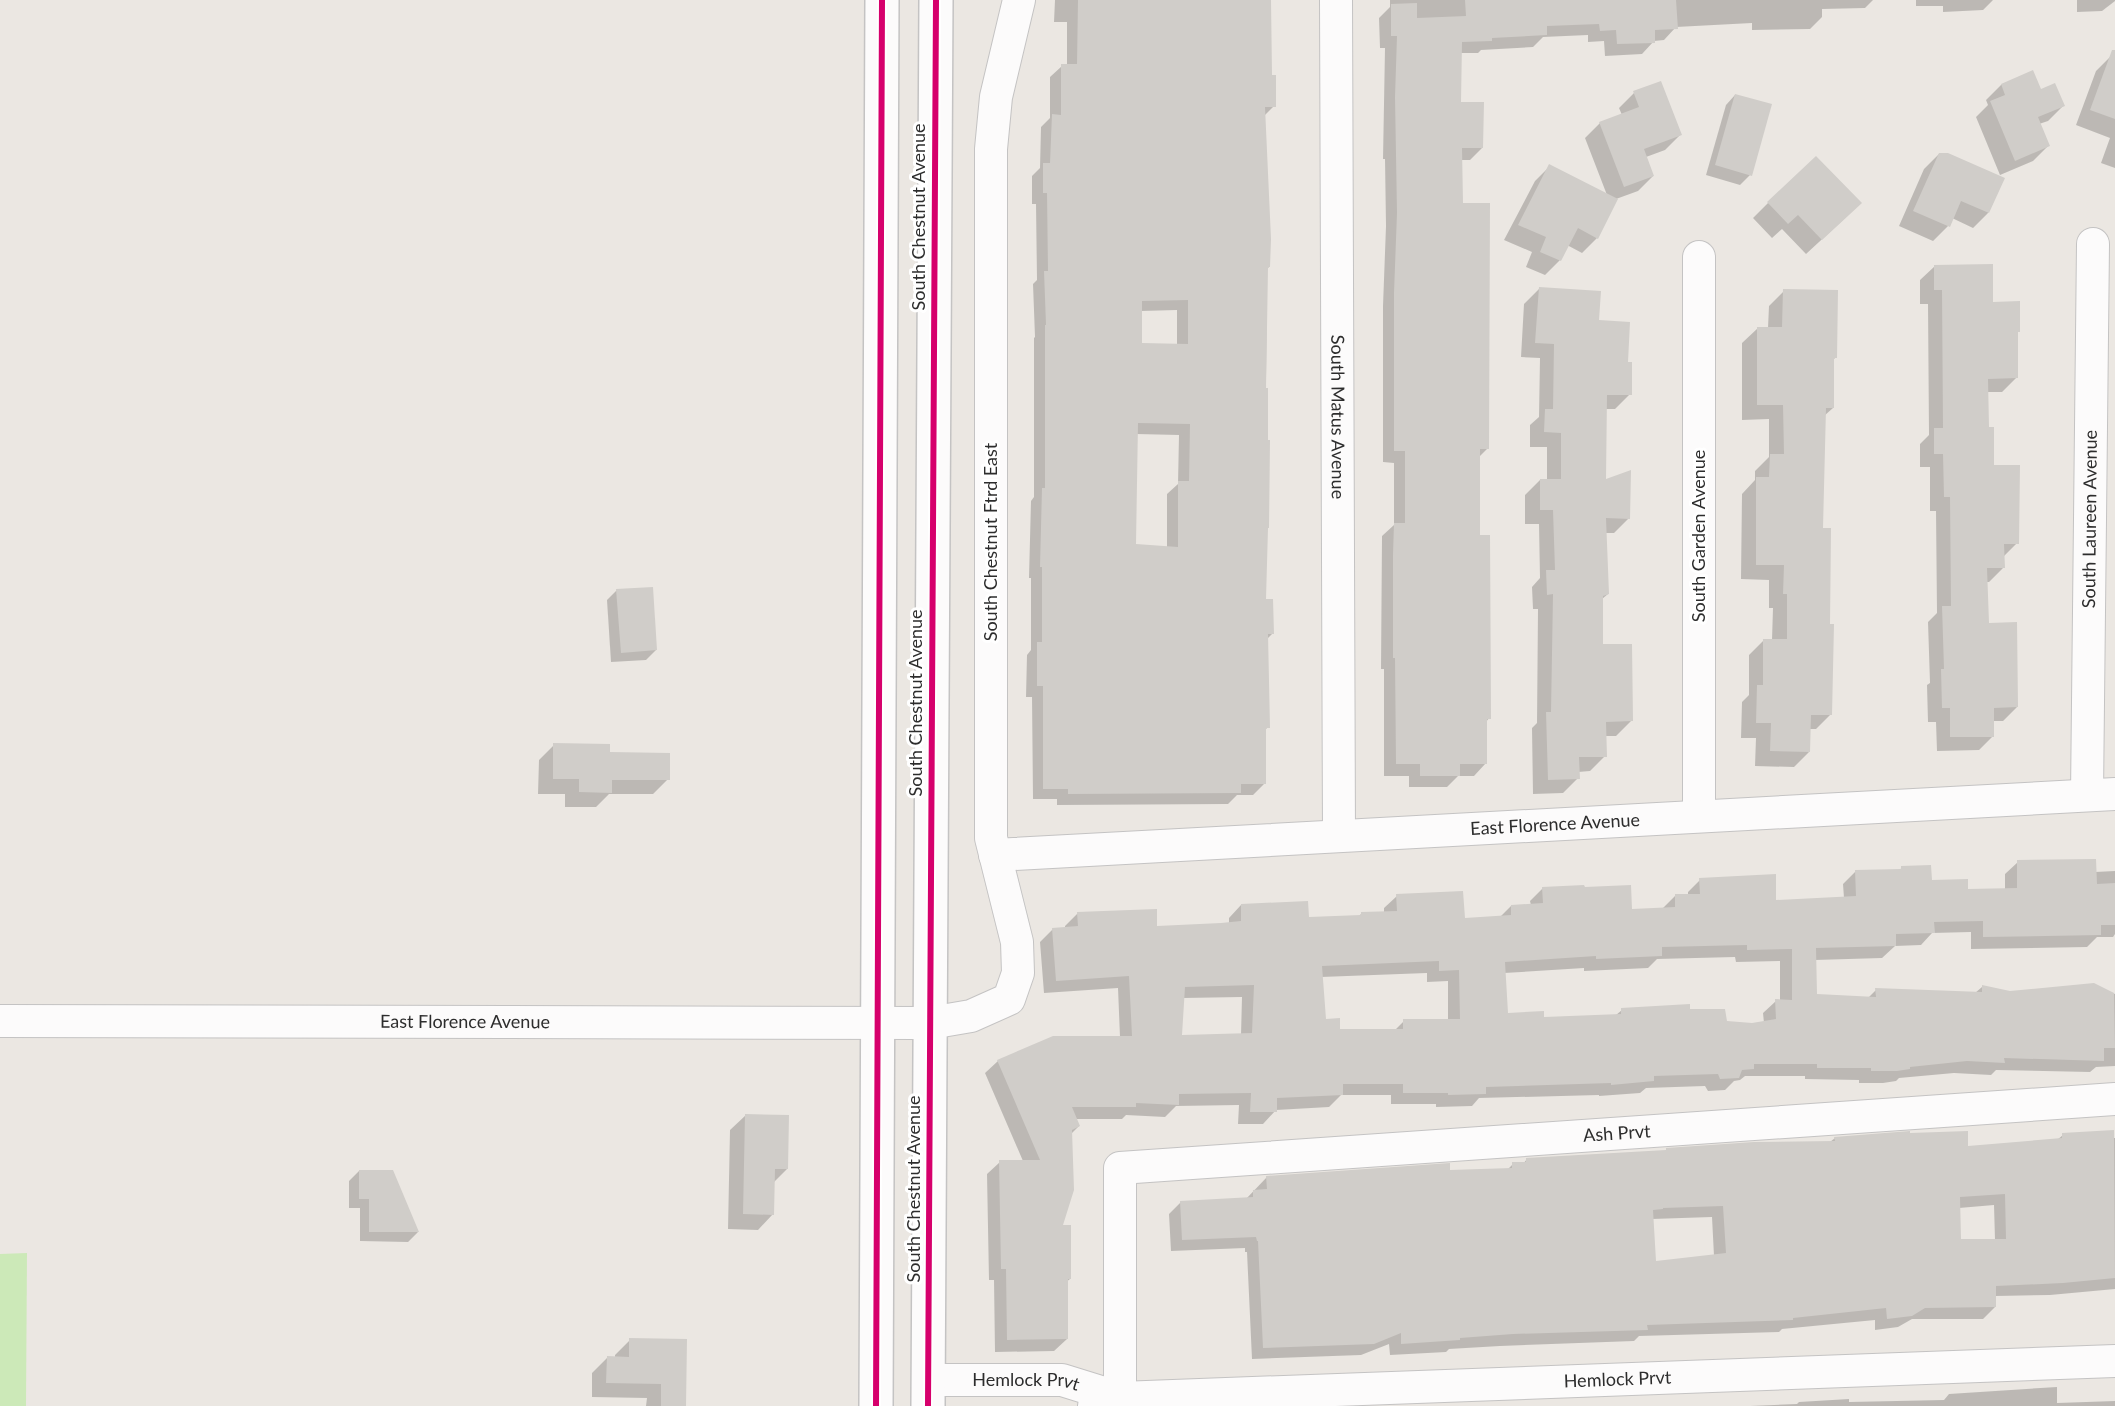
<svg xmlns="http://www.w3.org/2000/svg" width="2115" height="1406" viewBox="0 0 2115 1406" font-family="Lato,sans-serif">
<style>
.green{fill:#cce9b8}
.shadow{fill:#0003;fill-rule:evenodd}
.building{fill:#d0cdc9;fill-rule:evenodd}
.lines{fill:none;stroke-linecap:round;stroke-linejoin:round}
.minor-casing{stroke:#c4c3c3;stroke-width:34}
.secondary-casing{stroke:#c4c3c3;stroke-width:36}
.minor{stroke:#fcfbfb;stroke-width:32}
.secondary{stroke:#fcfbfb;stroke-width:33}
.cycleway-casing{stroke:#fff;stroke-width:10}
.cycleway{stroke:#d6006c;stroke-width:6}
.labels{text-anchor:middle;stroke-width:6;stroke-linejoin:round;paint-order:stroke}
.street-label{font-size:18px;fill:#2d2d2d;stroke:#fff}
</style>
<rect width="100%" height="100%" fill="#ebe7e2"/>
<path class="green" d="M27,1253L26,1406H0V1254Z"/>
<g class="shadow">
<path d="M1055,0H1269L1271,77L1274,106L1264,116L1269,267L1267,269L1264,601L1273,633L1267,639L1268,727L1264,731V784L1253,795H1237L1228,804L1057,805V799H1033L1032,697H1026L1027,655L1031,650V578H1029L1031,501L1034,497V338L1035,337L1033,284L1037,280L1036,204H1032V176L1040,168L1041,127L1050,118V77L1062,66H1067V22H1054ZM1177,310V345L1140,344L1141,311ZM1136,434L1179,435L1178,484L1167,494V548L1134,546Z"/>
<path d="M1390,0H1873L1865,8L1822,9V17L1810,29L1752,30V23L1676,27L1664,40L1654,41L1642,54L1605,56L1604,41L1588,42V35L1543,37L1533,47L1481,50L1478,53H1460L1459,103L1482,148L1470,160H1461V204L1487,449L1479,457V536L1489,718L1486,722V763L1474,776H1458L1447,787H1409V776H1384V669H1381L1382,536L1394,525V463L1383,462V306L1386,226L1385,159H1383L1385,48H1380L1379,18L1390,7Z"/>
<path d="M1916,0H1993L1983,10L1943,12V6H1916Z"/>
<path d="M2077,0H2115V1L2102,11L2077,12Z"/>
<path d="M2111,56L2115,58V168L2101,163L2110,138L2076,125L2096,71Z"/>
<path d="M2033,72L2041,91L2063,106L2048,121L2039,124L2048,146L2033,161L2000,175L1976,117L1988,105L1986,100L2001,85Z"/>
<path d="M1634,93L1680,135L1665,150L1646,157L1653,176L1638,191L1616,199L1597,238L1582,253L1567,245L1560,260L1545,275L1526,267L1532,252L1504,240L1535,181L1550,166L1607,195L1585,138L1600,123L1622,115L1619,108Z"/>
<path d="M1735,95L1750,175L1740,185L1706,175L1726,105Z"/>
<path d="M1939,154L2003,179L1988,213L1973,228L1952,218L1948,226L1933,241L1899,226L1924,169Z"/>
<path d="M1768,203L1845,218L1806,254L1782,229L1772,238L1753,218Z"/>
<path d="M1935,266L1992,303L2018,332L2016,334L2017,377L2002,392H1987L1988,429L1993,467L2017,543L2003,557V568L1989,582H1986L1987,625L2017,707L2003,721H1993V736L1979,750L1937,751L1936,722H1928L1927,685L1930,683L1928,622L1937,613L1936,511H1930V467H1920V444L1929,435L1928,304H1920V280Z"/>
<path d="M1539,289L1598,322L1626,364L1630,394L1615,409H1605V481L1629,518L1614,533H1605L1608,594L1602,599L1601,645L1631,721L1616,736H1605V756L1590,771L1578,772V778L1563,793L1533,794L1532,728L1537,723L1538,609H1533L1532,587L1540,578L1539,524H1525V495L1540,480H1547V447H1530V425L1539,417L1540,358L1521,357L1524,304Z"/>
<path d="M1784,291L1835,358L1832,361L1833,408L1824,416L1821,529L1828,625L1831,714L1816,729H1809V752L1794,767L1755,766L1756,738H1741L1742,702L1749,695V655L1764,640H1772L1773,608H1769V580L1741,579L1742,494L1755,480V471L1769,457V419L1742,420V343L1758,328H1768L1769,306Z"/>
<path d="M617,590L656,650L646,660L611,662L607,600Z"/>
<path d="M554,745L608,753L668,779L653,794H609L596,807H565V794H538L539,760Z"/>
<path d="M2018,862L2095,872L2115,871V934L2113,937H2097L2087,947L1971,949V932L1932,933L1921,945L1895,946L1882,958L1815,960L1816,995L1868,998L1876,990L1975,993L1982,987L2010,993L2094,985L2115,994V1066L2096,1067L2090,1072L1996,1070L1991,1075L1954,1073L1899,1078L1896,1081L1883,1083H1859V1080L1805,1079V1076H1745L1740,1080L1734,1081L1725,1090L1708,1091L1705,1086L1646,1088L1640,1093L1599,1096V1095L1479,1098L1472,1106L1436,1107V1104H1391V1095H1341L1329,1107L1276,1110L1263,1124H1238L1239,1105L1176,1106L1165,1117L1126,1115L1122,1119H1076L1079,1126L1071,1134L1061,1227L1070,1279L1066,1282L1067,1339L1054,1351L995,1352L994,1280H989L987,1174L1000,1162L1023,1161L985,1073L998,1061L1120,1037L1118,988L1044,993L1040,942L1053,929L1065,928V926L1078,913L1156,927L1229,924V918L1241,905L1307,919L1358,917L1362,913H1384V908L1397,896L1463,919L1500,917L1511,906L1531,905L1530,901L1543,888L1630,910L1662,909L1675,896H1688V892L1700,880L1774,901L1844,898L1843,884L1856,871L1899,870L1902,868L1930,882L1967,891L2005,890V874ZM1735,957L1736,962L1780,961V1001H1776L1763,1013L1764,1023L1752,1024L1726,1023L1689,1011L1622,1010L1616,1015L1543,1018L1506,1014L1504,973L1584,968V971L1648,968L1657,959ZM1427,973V982L1448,981V1021H1404L1394,1031H1339L1324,1021L1321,977ZM1242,997L1241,1035L1181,1036L1183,998Z"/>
<path d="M746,1115L787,1169L774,1182L773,1214L758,1230L728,1229L730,1130Z"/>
<path d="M2063,1135L2115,1138V1289L2050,1295L1995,1296V1307L1983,1319H1912L1898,1327L1875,1330V1320L1782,1329L1779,1332L1639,1336L1634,1341L1500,1346L1449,1349L1446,1352L1390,1355L1389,1344L1361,1355L1252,1359L1247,1252H1245V1248L1171,1251L1169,1214L1181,1202L1246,1199L1267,1177L1507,1170L1513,1164H1523L1527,1159L1664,1152L1666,1150L1830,1142L1835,1138L1967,1147L2057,1140ZM1994,1205L1995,1240L1960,1241L1959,1208ZM1712,1217L1714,1256L1655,1263L1652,1219Z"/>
<path d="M359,1171L392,1172L418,1232L408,1242L360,1241V1208H349V1181Z"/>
<path d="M630,1340L685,1406H646L647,1398L592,1397V1373L607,1358H615V1355Z"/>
<path d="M2057,1387V1403L2115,1401V1406H1750L1797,1404L1799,1402L1849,1399V1402L1944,1400L1949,1394Z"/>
</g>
<g class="building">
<path d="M1078,0H1271L1272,75H1276V107H1265L1271,239L1270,267H1268L1266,388H1268V440H1270L1269,528H1268L1266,599H1273L1274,634H1268L1270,728H1266V784H1241V793L1068,794V789H1043V686H1037V642H1042V567H1040L1042,488H1045V325H1046L1044,271H1048L1047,193H1043V163H1050L1052,114L1061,115V64H1077ZM1188,300V344L1142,343V301ZM1138,423L1190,424L1189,481H1178V547L1136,544Z"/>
<path d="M1465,0H1676L1678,29L1655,30V43L1617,44L1616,30L1600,31L1599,24L1547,26V35L1492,38V41L1462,42L1461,102H1484L1483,148H1462L1463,203H1490L1489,449H1480V535H1490L1491,719H1487V764H1460V776H1420V764H1396L1395,658H1393V555L1394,523H1405V451H1394V293L1397,213L1395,97L1397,36H1391V4L1417,3V18L1466,16Z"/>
<path d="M2112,50H2115V119L2090,110Z"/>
<path d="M2033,70L2041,89L2055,83L2065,106L2038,117L2050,146L2015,161L1990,101L2005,95L2001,84Z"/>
<path d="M1661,81L1682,135L1644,149L1654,176L1624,187L1599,122L1639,107L1633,91Z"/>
<path d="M1735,94L1772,104L1752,176L1715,165Z"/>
<path d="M1939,153H1948L2005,178L1989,213L1961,201L1950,227L1913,211Z"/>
<path d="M1816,156L1862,203L1822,240L1798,215L1788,224L1767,202Z"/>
<path d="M1549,164L1618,199L1598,239L1578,228L1561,261L1540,252L1546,237L1518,225Z"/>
<path d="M1993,264V302L2020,301V332H2018V378L1988,379L1989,427H1994V465H2020L2019,544H2004L2005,568H1987L1989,623L2017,622L2018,707L1994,708V737H1950V708H1942L1941,669H1944L1942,606H1951L1950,497H1944L1943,454H1934V428H1943L1942,290H1934V265Z"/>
<path d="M1539,287L1601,291L1599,320L1630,322L1628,362H1632V395H1607L1606,479L1631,470L1630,519L1606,518L1609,594L1603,596V644H1632L1633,721L1606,722L1607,757H1579L1580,779L1548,780L1546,712H1551L1553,594L1547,595L1546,570H1555L1553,510H1540V479H1561V433L1544,432L1545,409H1553L1554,344L1535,343Z"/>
<path d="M1783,289L1838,290L1837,358H1834V408H1826L1823,528H1831L1830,624H1834L1832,715H1811L1810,752L1770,751L1771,723H1756L1757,685H1763V639H1787V594H1783L1784,565H1756V477H1769L1770,454H1784L1783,405H1757V327H1782Z"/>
<path d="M653,587L657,650L621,653L616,589Z"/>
<path d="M553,743L610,744V752L670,753V780H612V793L579,792V779H553Z"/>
<path d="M2096,859L2097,884L2115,883V925H2101V935L1983,937V921L1934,922L1935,933L1896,934V946L1816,948L1817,994L1876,997L1875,988L1982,992V985L2010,991L2094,983L2114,993L2115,1048H2104V1061L2004,1058L2005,1063L1967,1061L1910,1067V1069L1897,1071H1871V1068H1817V1064H1754V1069L1742,1070L1739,1078L1720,1079L1718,1074L1654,1076V1081L1611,1085V1083L1486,1087V1094L1448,1095V1093H1403V1084H1343V1095L1277,1098V1112H1250L1251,1093L1179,1094V1105L1136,1103V1107H1072L1080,1126L1072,1130L1074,1190L1063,1225H1071V1279H1068V1339L1007,1340L1006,1269H1001L999,1160H1040L997,1060L1053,1036H1132L1129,976L1056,981L1052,928L1078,926L1077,912L1157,909V926L1221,923L1241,921V904L1308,901L1309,917L1361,915V912L1397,911L1396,894L1463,891L1465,918L1511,915V905L1543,903L1542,887L1584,885L1585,887L1631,885L1632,909L1675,907V894H1700L1699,878L1776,874V900L1856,896L1855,870L1901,869V866L1931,865L1932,880L1968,879V889L2017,888V860ZM1747,945V950L1792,949V1000L1775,999L1776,1019L1752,1023L1727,1021L1725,1009H1690V1004L1621,1008V1014L1544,1017V1011L1508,1013L1505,962L1596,956V959L1662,956V947ZM1439,961V971L1459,970L1460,1019H1403V1029H1340V1018L1326,1019L1322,966ZM1254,985L1252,1033L1182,1035L1185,987Z"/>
<path d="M745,1114L789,1115L788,1169H775L774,1215L743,1214Z"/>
<path d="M2114,1130L2115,1278L2063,1283L1996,1286V1307L1925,1308L1912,1316L1887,1319L1886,1308L1793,1318V1320L1647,1325L1648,1330L1513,1334L1460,1338V1340L1401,1344V1333L1374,1344L1263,1348L1258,1241H1257L1256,1237L1182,1240L1180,1201L1253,1197V1190L1267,1189L1266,1176L1450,1163V1170L1512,1168V1162H1526V1158L1666,1150V1148L1754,1142L1835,1141L1834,1137L1910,1131V1133L1968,1131V1146L2062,1138V1133ZM2005,1194L2006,1239H1961L1960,1197ZM1723,1206L1726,1253L1656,1261L1653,1210L1663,1209V1208Z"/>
<path d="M359,1170H393L419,1232H369V1199H359Z"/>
<path d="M629,1338L687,1339L686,1406H661V1384L606,1383L607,1356L629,1357Z"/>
</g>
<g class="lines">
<defs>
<g id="minor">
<path id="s1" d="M1336,0L1339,835"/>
<path d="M1699,257V816"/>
<path id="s2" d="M2087,795L2093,244"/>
<path id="s3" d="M995,855L2115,794"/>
<path id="s4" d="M0,1021L930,1023L971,1016L1009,999L1018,973L1017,942L991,838V149L996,97L1019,0"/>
<path id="s5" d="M928,1380H1062L1120,1398"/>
<path id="s6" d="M1094,1406L1120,1398L2115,1361"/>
<path id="s7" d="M1120,1406V1168L2115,1099"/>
</g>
<g id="secondary">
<path d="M876,1406L882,0"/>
<path d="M928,1406L936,0"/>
</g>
</defs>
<use href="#minor" class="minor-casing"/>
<use href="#secondary" class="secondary-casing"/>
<use href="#minor" class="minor"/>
<use href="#secondary" class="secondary"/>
<defs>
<g id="cycleway">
<path d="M876,1406L882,0"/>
<path d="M928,1406L936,0"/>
</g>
</defs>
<use href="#cycleway" class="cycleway-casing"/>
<use href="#cycleway" class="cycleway"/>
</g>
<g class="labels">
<g class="street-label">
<text transform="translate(919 217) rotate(-90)" y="6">South Chestnut Avenue</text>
<text dy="6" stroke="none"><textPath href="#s1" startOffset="417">South Matus Avenue</textPath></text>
<text dy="6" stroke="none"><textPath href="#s2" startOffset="276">South Laureen Avenue</textPath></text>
<text transform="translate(1699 536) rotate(-90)" y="6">South Garden Avenue</text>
<text transform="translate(991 542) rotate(-90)" y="6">South Chestnut Ftrd East</text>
<text transform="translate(916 703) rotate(-90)" y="6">South Chestnut Avenue</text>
<text dy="6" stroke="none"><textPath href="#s3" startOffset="561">East Florence Avenue</textPath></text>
<text dy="6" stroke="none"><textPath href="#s4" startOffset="465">East Florence Avenue</textPath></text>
<text dy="6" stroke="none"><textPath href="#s7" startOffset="736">Ash Prvt</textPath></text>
<text transform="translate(914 1189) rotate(-90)" y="6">South Chestnut Avenue</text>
<text dy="6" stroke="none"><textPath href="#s6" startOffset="525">Hemlock Prvt</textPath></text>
<text dy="6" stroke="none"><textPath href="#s5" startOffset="98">Hemlock Prvt</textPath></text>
</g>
</g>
</svg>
